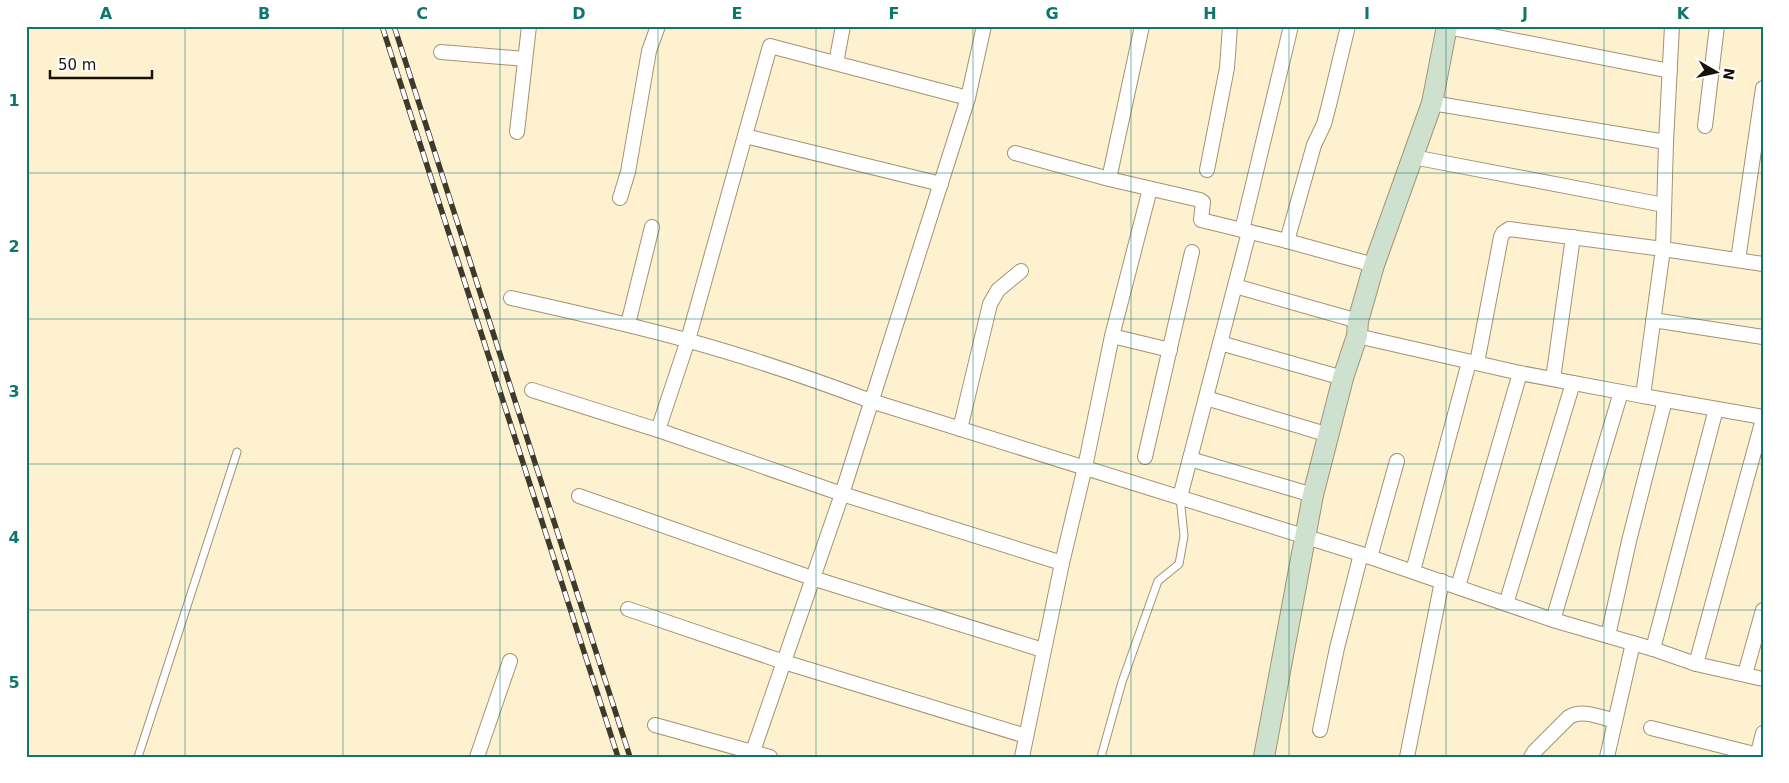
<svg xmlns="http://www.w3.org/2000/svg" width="1789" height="783" viewBox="0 0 1789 783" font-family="'DejaVu Sans',sans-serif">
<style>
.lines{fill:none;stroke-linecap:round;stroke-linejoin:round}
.lane-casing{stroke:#a09475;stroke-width:9}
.street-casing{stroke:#a09475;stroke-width:16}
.secondary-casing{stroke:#a09475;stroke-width:22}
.lane{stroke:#fff;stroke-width:7}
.street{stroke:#fff;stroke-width:14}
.secondary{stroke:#cee0ce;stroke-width:20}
.rail-casing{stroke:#3f392a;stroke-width:5.5}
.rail{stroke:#fff;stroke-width:4;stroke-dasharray:11;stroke-linecap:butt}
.grid{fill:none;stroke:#0f766e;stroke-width:1;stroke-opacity:0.55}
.neatline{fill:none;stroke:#0f766e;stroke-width:2}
.grid-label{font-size:16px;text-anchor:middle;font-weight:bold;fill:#0f766e}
</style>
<rect width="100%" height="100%" fill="#fef1d0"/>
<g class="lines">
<defs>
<g id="lane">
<path d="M138,757L237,452"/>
<path d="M1101,757L1122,682L1158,581L1179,564L1184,536L1180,497"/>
</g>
<g id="street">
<path d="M1142,26L1109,179L1200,200L1203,202L1201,220L1287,241L1314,145L1324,124L1329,105L1348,26"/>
<path d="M1672,26L1666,142L1663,249L1763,264"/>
<path d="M1447,27L1670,71"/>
<path d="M441,52L525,59"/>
<path d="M836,63L843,26"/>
<path d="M968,98L770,46L688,340L658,430L842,494L1062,563L1022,757"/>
<path d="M1432,103L1666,142"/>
<path d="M1705,126L1717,26"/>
<path d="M517,132L529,26"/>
<path d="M745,136L941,184"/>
<path d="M1015,153L1109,179"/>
<path d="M1413,157L1664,205"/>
<path d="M1207,170L1227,68L1230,26"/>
<path d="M620,198L628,172L649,51L658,26"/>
<path d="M1242,230L1291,26"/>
<path d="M1287,241L1374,265"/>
<path d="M1738,260L1763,88"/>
<path d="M1235,286L1358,321"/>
<path d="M511,298C569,311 628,324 686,340C748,357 810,378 871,401L1361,554L1553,620L1653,649L1696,664L1763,679"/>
<path d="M1653,320L1763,337"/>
<path d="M628,324L652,227"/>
<path d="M1112,336L1170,350"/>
<path d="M1357,336L1520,373L1643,396"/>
<path d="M1220,343L1343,378"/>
<path d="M1477,363L1501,237L1503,233L1509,229L1663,249L1643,396L1763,417"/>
<path d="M1553,379L1573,237"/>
<path d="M532,390L658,430"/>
<path d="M1206,398L1329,435"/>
<path d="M960,429L990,304L998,290L1021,271"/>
<path d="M1145,457L1192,252"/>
<path d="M1190,459L1313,495"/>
<path d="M579,496L812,578L1043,650"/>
<path d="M1180,497L1249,232"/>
<path d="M1370,557L1397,461"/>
<path d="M1062,563L1085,467L1112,336L1150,189"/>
<path d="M1413,571L1469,362"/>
<path d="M1458,587L1520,373"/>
<path d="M1506,604L1573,383"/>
<path d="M628,609L784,662L1026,736"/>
<path d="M1553,620L1621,392"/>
<path d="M1608,636L1629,541L1665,400"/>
<path d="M1653,649L1716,409"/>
<path d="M1696,664L1763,419"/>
<path d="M1745,674L1763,610"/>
<path d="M655,725L770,757"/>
<path d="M1651,728L1758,755"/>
<path d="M1320,730L1337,648L1361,554"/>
<path d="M477,757L510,661"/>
<path d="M751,757L842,494L968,98L984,26"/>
<path d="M1407,757L1442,581"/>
<path d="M1531,757L1534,752L1569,717C1583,709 1600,717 1615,721"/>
<path d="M1607,757L1633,643"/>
<path d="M1757,757L1763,733"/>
</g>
<path id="secondary" d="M1264,757L1313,495L1343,378L1357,336L1358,321L1374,265L1432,103L1447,26"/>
</defs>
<use href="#lane" class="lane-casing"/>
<use href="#street" class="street-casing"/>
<use href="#secondary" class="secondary-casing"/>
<use href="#lane" class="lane"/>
<use href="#street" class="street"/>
<use href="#secondary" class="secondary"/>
<defs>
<g id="rail">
<path d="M382,26L618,757"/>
<path d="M394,26L630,757"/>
</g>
</defs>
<use href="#rail" class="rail-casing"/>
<use href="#rail" class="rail"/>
</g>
<path class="grid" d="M185,26V757M343,26V757M500,26V757M658,26V757M816,26V757M973,26V757M1131,26V757M1289,26V757M1446,26V757M1604,26V757M26,173H1763M26,319H1763M26,464H1763M26,610H1763"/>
<rect width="1789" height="783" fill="none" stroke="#ffffff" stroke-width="55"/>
<g transform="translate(1716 72) rotate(99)" stroke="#ffffff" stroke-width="4" paint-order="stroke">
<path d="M0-4L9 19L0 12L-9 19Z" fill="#181308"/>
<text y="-8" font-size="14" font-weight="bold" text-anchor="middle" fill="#181308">N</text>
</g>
<path d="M50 70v8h102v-8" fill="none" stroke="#181308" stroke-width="2.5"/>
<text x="58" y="70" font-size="15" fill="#181308" stroke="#ffffff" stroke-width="4" paint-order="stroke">50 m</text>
<rect x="28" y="28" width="1734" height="728" class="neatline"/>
<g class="grid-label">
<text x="106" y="19">A</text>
<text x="264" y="19">B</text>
<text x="422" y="19">C</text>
<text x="579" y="19">D</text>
<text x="737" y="19">E</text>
<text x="894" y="19">F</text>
<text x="1052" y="19">G</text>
<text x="1210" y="19">H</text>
<text x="1367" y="19">I</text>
<text x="1525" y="19">J</text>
<text x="1683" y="19">K</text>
<text x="14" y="106">1</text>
<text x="14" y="252">2</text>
<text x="14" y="397">3</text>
<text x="14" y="543">4</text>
<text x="14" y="688">5</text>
</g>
</svg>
